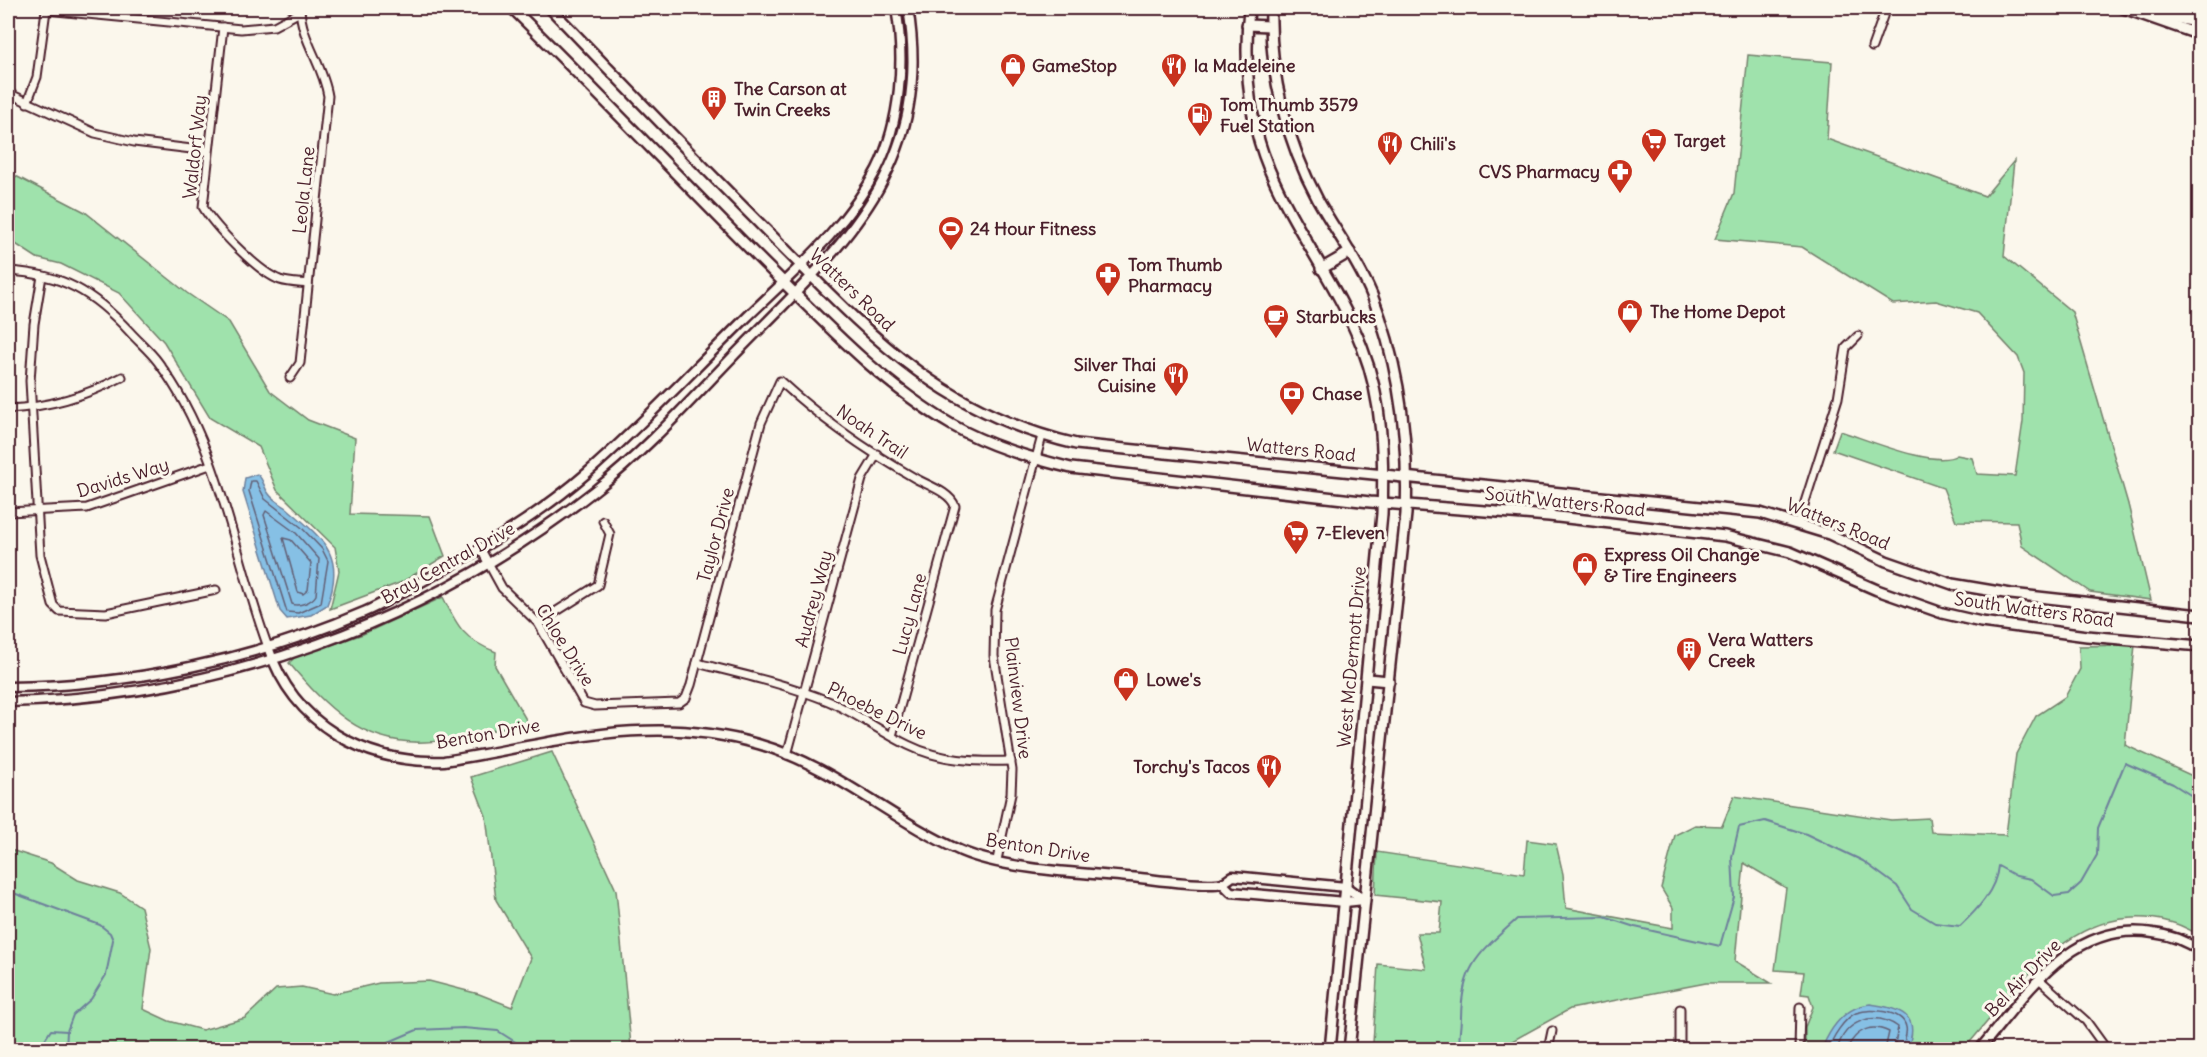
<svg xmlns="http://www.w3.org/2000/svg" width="2207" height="1057" viewBox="0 0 2207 1057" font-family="Delius,sans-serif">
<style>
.green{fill:#9fe2ac;stroke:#74806c;stroke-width:1.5}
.water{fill:#86c0e5;stroke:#6e809b;stroke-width:1.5}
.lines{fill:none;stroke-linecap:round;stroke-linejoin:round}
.shore{stroke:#625f75;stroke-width:1.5}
.stream{stroke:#6e809b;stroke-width:2}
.minor-casing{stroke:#4a1f2b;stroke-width:11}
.tertiary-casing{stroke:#4a1f2b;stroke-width:13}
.secondary-casing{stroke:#4a1f2b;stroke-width:14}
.motorway-casing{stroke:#4a1f2b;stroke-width:16}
.minor{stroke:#fbf7ec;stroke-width:7}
.tertiary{stroke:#fbf7ec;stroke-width:8}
.secondary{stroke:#fbf7ec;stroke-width:9}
.motorway{stroke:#fbf7ec;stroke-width:12}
.labels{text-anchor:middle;stroke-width:6;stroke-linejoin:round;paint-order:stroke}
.poi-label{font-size:18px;font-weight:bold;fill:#4a1f2b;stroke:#fbf7ec;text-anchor:start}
.street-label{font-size:18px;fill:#4a1f2b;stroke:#fbf7ec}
</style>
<rect width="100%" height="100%" fill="#fbf7ec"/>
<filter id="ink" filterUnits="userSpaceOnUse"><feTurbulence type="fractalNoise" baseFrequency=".0167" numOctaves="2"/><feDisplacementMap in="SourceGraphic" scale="12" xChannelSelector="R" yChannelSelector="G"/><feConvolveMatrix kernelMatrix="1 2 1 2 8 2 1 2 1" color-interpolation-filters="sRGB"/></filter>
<g filter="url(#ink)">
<g class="green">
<path d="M1748,55L1832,62L1827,139L1985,196L2014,161L2004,256L2072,312L2128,504L2151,600L2090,592L2022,546L2017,522L1956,521L1943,488L1833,450L1840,431C1866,439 1936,469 1957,455L1972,458L1977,474L2015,476L2023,421L2024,373L2018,357L1977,313L1936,301L1893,304L1802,247L1715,239L1734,193Z"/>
<path d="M8,172L85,212L187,293L229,322L270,391L308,420L355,438L350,514L430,516L445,556L402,582L330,609L339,571L335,547L277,490L259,447L210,418L164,342L119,293L61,264L37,258L8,239Z"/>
<path d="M443,597C457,626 464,640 496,652L495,666L528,723C494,728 459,741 425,742C362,745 326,707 289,663L295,657L363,634Z"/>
<path d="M2135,645L2125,745L2199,779V935C2190,930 2180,924 2170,922C2074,897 2018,988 1964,1049H1805V1027L1813,1007L1809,995L1801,994L1804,972L1775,970L1786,888L1744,863L1735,961L1771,983H1706L1570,1009L1503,1046L1501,1049H1435L1373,1043L1378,964L1426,969L1417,933H1439L1442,902L1375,895L1377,852L1524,874L1527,840L1556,844L1563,874L1566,908L1673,928V908L1661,888L1675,835L1695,825L1722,826L1734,796L1891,820L1929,818L1931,832L2006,835L2016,754L2036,716L2065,697L2080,669L2079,646Z"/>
<path d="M552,752L616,890L631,1046L650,1049H8V849L51,863L78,880L120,893L141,907L151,948L143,1009L169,1021L202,1030L245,1018L276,989L302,987L333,994L379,983L429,981L479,994L512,1007L531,958L496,900L486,816L471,777Z"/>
</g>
<g class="water">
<path d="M257,474C264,479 263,487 269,494C273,500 281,504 287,508C321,538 347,554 327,605L311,615L287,619L280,611L243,492L245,478Z"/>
<path d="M1870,1004C1900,1008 1922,1015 1907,1049H1824L1823,1046C1832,1025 1846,1007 1870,1004Z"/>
</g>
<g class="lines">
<g class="shore">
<path d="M251,481H256L265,499L301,527L322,549L328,561L321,603L298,613L287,612L249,491Z"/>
<path d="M266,511L296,533L319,559L316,595C312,602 299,607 292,604L264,515Z"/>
<path d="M283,538L291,540L311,563L308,590L303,594L298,592Z"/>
<path d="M1829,1050C1831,1038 1845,1018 1856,1013C1869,1008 1903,1010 1906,1027C1908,1035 1903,1042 1902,1050"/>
<path d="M1837,1050C1845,1020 1874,1010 1898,1027L1894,1050"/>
<path d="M1846,1050C1856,1031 1869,1022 1889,1032L1885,1050"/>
</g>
<g class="stream">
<path d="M8,891L100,925L110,933L113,940L106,975L91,999L73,1015L67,1031L66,1050"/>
<path d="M38,1050L51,1030L67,1031"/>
<path d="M370,1050L417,1030L463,1028L498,1031L520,1045L534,1046L536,1050"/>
<path d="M1460,1050C1458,1039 1461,1027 1461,1017C1462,964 1480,953 1517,919L1604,917L1635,927L1720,946L1734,897L1732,857L1739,827L1765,821L1806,834L1863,861L1897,886L1912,909L1935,923L1960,926C1977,910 1996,890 1998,866L2016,876L2031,879L2054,896L2069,894L2081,883L2097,855L2098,828L2125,763L2173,784L2200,801"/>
</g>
<defs>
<g id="minor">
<path d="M223,27L203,207C215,227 258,272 280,280C289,283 299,283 308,284"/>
<path d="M1872,47L1886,8"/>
<path d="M8,93L95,133L134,142L208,151"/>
<path d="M27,103L37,77L46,10L241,29L274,26L300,12"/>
<path d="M8,271C63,274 93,292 130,332C139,342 150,351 158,362C220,444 233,553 268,647"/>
<path d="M42,276L34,324L30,381L40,555L53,605L59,611L106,613L216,590"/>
<path d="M290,378L300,363L328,96C323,64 301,40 300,8"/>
<path d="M8,409C49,407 86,396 122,377"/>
<path d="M8,512L87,508L210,465"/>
<path d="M1549,516L1552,492"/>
<path d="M1798,524L1838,398L1846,348L1858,336"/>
<path d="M480,548L502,588L538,623L584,703L595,706L679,703L686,698L691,685L761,423L780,381C820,418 866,450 913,477C926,485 949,491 955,506L892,736"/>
<path d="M538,623L598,585L610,534L603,521"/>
<path d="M697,663C741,674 786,684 828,701C856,713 881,732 908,745C940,761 976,762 1011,761"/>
<path d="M787,755L862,479L877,454"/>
<path d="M997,860L1011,794L1012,770L994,656L995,610L1042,436"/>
<path d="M2039,979L2086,1021L2107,1050"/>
<path d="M1548,1050L1552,1031"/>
<path d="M1680,1050V1009"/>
<path d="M1799,1050L1800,1007"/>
</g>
<g id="tertiary">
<path d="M268,647C294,725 365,764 444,761C551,744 649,712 758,744C833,765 891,820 961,851C1008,871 1089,873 1140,878C1158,880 1206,887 1222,883C1225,882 1230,878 1233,876L1346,887L1364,900"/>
<path d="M8,687C128,686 253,660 364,612C379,606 393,597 408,589C470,556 533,520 587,473C642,425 692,371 744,320C792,273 846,229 877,169C901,121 905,59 896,8"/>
<path d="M8,702C222,697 425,623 594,491C653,445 702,387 755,334C852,237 933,158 908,8"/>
<path d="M1222,883L1231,892L1345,902L1364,900"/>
<path d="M1979,1050C2026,995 2071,920 2153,933C2170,935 2185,940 2200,951"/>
</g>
<g id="secondary">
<path d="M512,8C597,91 679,178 764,263C823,321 880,383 952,425C989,446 1030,458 1071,468L1370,502L1549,516L1725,536L1790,552L1877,590L1942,613L1981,622L2087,636L2200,646"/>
<path d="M550,8C621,82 692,156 765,229C863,327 934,411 1076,444L1760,513L1829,534L1886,561L1952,584L2011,594L2200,615"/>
<path d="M1249,8C1244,61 1248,119 1269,169C1295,231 1338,285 1362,347C1383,401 1384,457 1382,514L1330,1050"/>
<path d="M1271,8C1269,74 1287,142 1318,200C1336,232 1358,261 1372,295C1400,366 1409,438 1406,514L1349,1050"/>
<path d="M2123,8L2200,35"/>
<path d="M1247,25L1270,26"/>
<path d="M1321,269L1350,252"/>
<path d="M1367,679L1389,681"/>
</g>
<path id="motorway" d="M2132,8L2200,21"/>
</defs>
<use href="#minor" class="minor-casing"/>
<use href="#tertiary" class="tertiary-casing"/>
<use href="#secondary" class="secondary-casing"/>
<use href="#motorway" class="motorway-casing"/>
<use href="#minor" class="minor"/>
<use href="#tertiary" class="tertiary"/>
<use href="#secondary" class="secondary"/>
<use href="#motorway" class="motorway"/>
</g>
</g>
<defs>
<symbol id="shop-pin" viewBox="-11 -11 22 30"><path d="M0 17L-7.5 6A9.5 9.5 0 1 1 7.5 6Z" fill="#c8321e" stroke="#fbf7ec"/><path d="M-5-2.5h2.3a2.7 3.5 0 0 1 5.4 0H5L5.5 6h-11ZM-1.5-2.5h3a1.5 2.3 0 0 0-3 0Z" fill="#fff"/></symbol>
<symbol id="restaurant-pin" viewBox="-11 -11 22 30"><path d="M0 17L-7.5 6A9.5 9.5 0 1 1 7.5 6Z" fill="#c8321e" stroke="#fbf7ec"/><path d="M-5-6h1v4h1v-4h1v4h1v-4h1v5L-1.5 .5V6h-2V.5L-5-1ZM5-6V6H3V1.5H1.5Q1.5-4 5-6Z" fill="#fff"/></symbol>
<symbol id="building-pin" viewBox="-11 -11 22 30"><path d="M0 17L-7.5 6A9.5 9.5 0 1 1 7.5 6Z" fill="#c8321e" stroke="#fbf7ec"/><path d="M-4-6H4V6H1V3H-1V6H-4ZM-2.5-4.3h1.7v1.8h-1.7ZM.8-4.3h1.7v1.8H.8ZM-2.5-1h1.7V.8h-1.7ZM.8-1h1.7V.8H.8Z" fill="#fff"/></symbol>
<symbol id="fuel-pin" viewBox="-11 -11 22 30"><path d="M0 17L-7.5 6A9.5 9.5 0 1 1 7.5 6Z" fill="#c8321e" stroke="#fbf7ec"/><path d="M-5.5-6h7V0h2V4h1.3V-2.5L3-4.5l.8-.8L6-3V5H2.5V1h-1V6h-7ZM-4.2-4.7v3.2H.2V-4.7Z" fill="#fff"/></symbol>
<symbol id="supermarket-pin" viewBox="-11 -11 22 30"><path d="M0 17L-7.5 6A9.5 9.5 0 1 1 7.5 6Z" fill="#c8321e" stroke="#fbf7ec"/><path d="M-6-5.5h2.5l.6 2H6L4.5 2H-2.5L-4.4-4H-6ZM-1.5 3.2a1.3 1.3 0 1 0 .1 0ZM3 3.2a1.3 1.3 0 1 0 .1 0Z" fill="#fff"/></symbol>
<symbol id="pharmacy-pin" viewBox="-11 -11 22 30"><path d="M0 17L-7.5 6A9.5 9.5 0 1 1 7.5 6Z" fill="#c8321e" stroke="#fbf7ec"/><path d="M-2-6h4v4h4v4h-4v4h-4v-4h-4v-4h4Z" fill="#fff"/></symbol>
<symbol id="stadium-pin" viewBox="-11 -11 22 30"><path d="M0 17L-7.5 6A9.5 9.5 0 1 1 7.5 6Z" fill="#c8321e" stroke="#fbf7ec"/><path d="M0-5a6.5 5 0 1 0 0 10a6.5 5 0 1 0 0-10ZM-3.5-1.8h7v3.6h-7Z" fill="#fff"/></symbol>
<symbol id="cafe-pin" viewBox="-11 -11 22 30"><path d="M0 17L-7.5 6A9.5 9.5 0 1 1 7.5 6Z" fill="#c8321e" stroke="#fbf7ec"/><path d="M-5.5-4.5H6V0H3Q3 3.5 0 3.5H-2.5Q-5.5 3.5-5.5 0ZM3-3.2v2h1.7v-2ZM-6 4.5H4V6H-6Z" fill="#fff"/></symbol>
<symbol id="bank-pin" viewBox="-11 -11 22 30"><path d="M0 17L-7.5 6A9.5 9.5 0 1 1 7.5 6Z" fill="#c8321e" stroke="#fbf7ec"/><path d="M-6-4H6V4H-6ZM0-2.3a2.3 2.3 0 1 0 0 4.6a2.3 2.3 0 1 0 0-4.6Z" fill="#fff"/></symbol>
</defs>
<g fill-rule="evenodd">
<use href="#shop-pin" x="998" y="51" width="30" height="40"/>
<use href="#restaurant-pin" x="1159" y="51" width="30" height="40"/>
<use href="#building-pin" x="699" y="84" width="30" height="40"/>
<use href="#fuel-pin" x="1185" y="100" width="30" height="40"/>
<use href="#supermarket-pin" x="1639" y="126" width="30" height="40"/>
<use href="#restaurant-pin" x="1375" y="129" width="30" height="40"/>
<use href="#pharmacy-pin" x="1605" y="157" width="30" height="40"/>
<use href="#stadium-pin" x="936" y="214" width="30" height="40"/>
<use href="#pharmacy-pin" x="1093" y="260" width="30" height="40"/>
<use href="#shop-pin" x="1615" y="297" width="30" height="40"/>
<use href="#cafe-pin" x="1261" y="302" width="30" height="40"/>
<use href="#restaurant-pin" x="1161" y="360" width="30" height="40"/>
<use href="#bank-pin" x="1277" y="379" width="30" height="40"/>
<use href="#supermarket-pin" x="1281" y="518" width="30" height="40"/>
<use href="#shop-pin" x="1570" y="550" width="30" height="40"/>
<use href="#building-pin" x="1674" y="635" width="30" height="40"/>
<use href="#shop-pin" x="1111" y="665" width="30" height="40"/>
<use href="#restaurant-pin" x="1254" y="752" width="30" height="40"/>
</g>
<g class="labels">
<g class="poi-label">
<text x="1032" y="72">GameStop</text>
<text x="1194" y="72">la Madeleine</text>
<text x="734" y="95">The Carson at<tspan x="734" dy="21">Twin Creeks</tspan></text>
<text x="1220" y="111">Tom Thumb 3579<tspan x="1220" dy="21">Fuel Station</tspan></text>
<text x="1674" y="147">Target</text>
<text x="1410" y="150">Chili's</text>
<text x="1600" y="178" text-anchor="end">CVS Pharmacy</text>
<text x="970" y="235">24 Hour Fitness</text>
<text x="1128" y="271">Tom Thumb<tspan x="1128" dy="21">Pharmacy</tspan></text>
<text x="1650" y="318">The Home Depot</text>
<text x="1296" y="323">Starbucks</text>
<text x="1156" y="371" text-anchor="end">Silver Thai<tspan x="1156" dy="21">Cuisine</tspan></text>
<text x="1312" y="400">Chase</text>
<text x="1316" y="539">7-Eleven</text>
<text x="1604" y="561">Express Oil Change<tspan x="1604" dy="21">&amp; Tire Engineers</tspan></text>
<text x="1708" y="646">Vera Watters<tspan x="1708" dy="21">Creek</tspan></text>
<text x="1146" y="686">Lowe's</text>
<text x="1250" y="773" text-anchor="end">Torchy's Tacos</text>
</g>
<g class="street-label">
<text transform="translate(195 147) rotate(-84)" y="6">Waldorf Way</text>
<text transform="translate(304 190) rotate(-84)" y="6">Leola Lane</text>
<text transform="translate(852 290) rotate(44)" y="6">Watters Road</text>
<text transform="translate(872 432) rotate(34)" y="6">Noah Trail</text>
<text transform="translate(1301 450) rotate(6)" y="6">Watters Road</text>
<text transform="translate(123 478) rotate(-17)" y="6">Davids Way</text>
<text transform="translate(1565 502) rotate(6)" y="6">South Watters Road</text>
<text transform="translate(1838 524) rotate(22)" y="6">Watters Road</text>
<text transform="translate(716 535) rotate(-75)" y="6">Taylor Drive</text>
<text transform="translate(448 563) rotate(-29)" y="6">Bray Central Drive</text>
<text transform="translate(814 599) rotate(-75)" y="6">Audrey Way</text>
<text transform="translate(2034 610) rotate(8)" y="6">South Watters Road</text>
<text transform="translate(910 614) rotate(-75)" y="6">Lucy Lane</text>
<text transform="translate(565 645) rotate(58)" y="6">Chloe Drive</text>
<text transform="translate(1352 657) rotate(-85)" y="6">West McDermott Drive</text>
<text transform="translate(1018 698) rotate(83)" y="6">Plainview Drive</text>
<text transform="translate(877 711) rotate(26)" y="6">Phoebe Drive</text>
<text transform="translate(488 734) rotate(-10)" y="6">Benton Drive</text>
<text transform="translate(1038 848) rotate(9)" y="6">Benton Drive</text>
<text transform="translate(2023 978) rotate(-46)" y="6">Bel Air Drive</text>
</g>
</g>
<rect width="2207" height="1057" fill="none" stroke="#fbf7ec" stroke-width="30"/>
<rect x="15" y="15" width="2177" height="1027" fill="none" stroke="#4a1f2b" stroke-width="2" filter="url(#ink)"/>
</svg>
